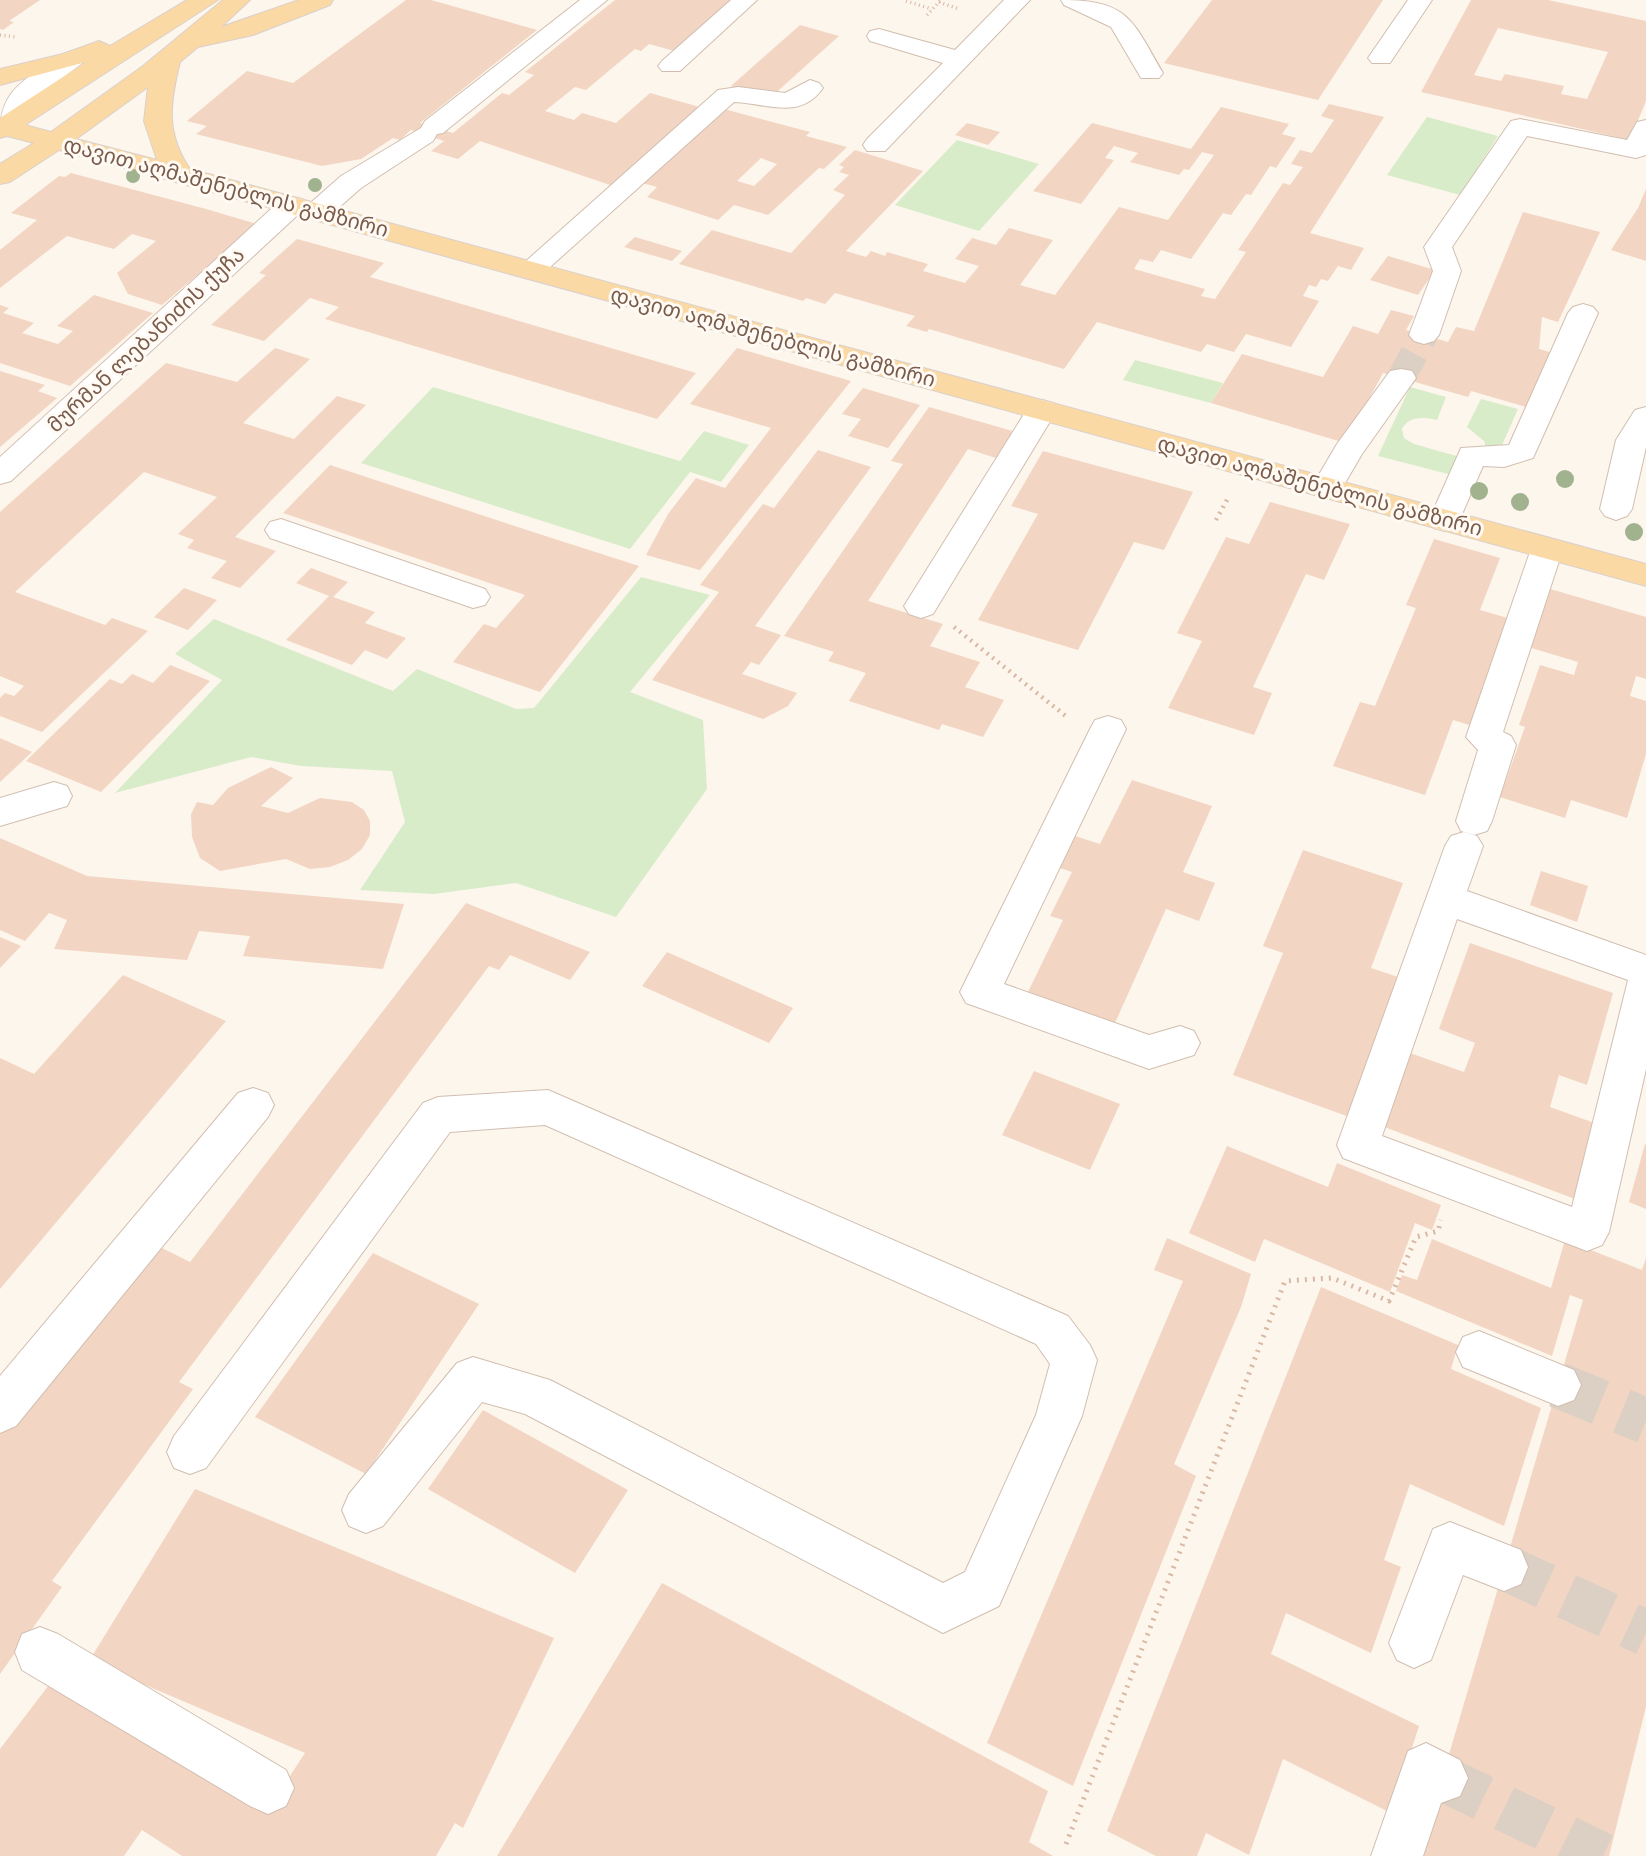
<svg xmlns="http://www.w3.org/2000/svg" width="1646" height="1856" viewBox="0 0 1646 1856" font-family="Roboto,'Noto Sans Georgian',sans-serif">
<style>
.green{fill:#d8ecc9}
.building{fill:#f3d5c3;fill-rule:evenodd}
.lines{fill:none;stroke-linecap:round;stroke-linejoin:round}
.minor-tunnel-far1{stroke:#dcd0c4;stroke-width:28;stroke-dasharray:28 14;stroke-linecap:butt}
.minor-tunnel{stroke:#dcd0c4;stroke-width:46;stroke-dasharray:46 23;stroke-linecap:butt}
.minor-casing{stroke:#d1beb0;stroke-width:2}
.major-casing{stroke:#dad1cd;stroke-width:2}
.path-far2{stroke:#d9b8a5;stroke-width:3.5;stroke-dasharray:1 3.5;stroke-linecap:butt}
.path-far1{stroke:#d9b8a5;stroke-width:4.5;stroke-dasharray:2 5;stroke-linecap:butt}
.path{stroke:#d9b8a5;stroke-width:5;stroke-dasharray:2 6;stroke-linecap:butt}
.minor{fill:#fff;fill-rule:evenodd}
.major{fill:#fbd9a5;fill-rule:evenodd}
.tree{fill:#a0b28e}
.labels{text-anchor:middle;stroke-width:6;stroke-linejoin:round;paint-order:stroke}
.far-street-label{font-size:21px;fill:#7a5c4d;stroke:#fffaf3}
</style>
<rect width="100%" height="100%" fill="#fdf6ec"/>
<g class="green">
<path d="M1427,117L1498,136L1460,195L1387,175Z"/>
<path d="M957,140L1039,164L979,231L895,205Z"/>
<path d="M1135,360L1223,383L1211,403L1123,380Z"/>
<path d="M433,387L680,461L704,431L749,445L721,482L690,472L630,549L361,463Z"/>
<path d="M1410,387L1446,397L1437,420C1423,417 1409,416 1402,429L1404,438L1414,444L1460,457L1452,475L1378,456Z"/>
<path d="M1481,399L1518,409L1499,452L1486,448L1484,441L1467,427Z"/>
<path d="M641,577L710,595L630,692L703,720L707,789L616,917L516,883L434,894L360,890L405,822L392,771L301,766L251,757L115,793L222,680L175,654L214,619L393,691L417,669L516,709L534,708Z"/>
</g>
<g class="building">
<path d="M0,0H40L9,21L14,22L3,30L0,29Z"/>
<path d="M406,0H431L537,30L420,123L453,133L502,93L509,95L534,75L525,72L615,0H739L678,52L649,44L641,51L635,49L586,90L575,87L545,111L574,120L582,113L616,123L650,93L703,108L616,187L480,141L458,159L431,151L444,141L411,130L400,140L393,138L361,159L322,166L196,134L207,126L187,121L247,71L293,83Z"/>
<path d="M1212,0H1383L1318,100L1164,63Z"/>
<path d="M1471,0H1548L1646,21V101L1630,140L1421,92ZM1498,28L1608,52L1587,99L1561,94L1564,86L1505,74L1501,81L1474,75Z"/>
<path d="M800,25L839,36L770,98L731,86Z"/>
<path d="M1329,104L1384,117L1310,233L1364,248L1351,270L1338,266L1328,281L1321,279L1316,287L1309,285L1303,296L1319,301L1291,347L1246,334L1234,352L1207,344L1201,352L1097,322L1064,369L929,329L927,332L906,326L915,316L835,293L825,304L806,298L803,301L679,264L712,230L791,253L845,195L833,190L849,175L839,172L844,167L839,165L855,150L923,171L846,251L866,257L871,251L885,256L887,252L928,264L923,271L965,283L979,266L955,259L972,238L996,245L1009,228L1053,240L1020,285L1055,295L1119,207L1168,220L1214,155L1202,152L1189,170L1184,169L1179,175L1130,162L1138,153L1114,146L1105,158L1114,160L1081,204L1033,191L1092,123L1191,149L1221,107L1289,124L1282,134L1296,138L1276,168L1270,166L1251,195L1246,194L1231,215L1223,213L1191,259L1161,250L1153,262L1140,259L1134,269L1205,289L1201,296L1215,299L1246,252L1238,250L1283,183L1290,185L1303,167L1291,164L1300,150L1312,153L1334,120L1321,116Z"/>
<path d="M724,109L810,132L806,136L847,147L824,169L819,168L768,215L734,205L718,220L647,197L657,187L642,183ZM761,158L777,164L754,186L737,181Z"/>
<path d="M967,123L1000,132L988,145L955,135Z"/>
<path d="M71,173L206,209L257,224L162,305L128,294L117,273L156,241L132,234L114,249L67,236L0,288V250L37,220L11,213L59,176L65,177Z"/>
<path d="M1646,189V261L1611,250L1638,208Z"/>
<path d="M1523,212L1600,232L1558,322L1542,317L1539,349L1560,355L1536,410L1471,391L1468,397L1383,373L1345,443L1211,403L1242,354L1323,377L1353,326L1378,334L1391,310L1414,316L1406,330L1448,342L1456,327L1474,331Z"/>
<path d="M635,237L682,251L672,261L624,247Z"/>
<path d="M297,239L384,263L370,277L696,373L657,419L325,319L339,307L310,298L264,341L211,325L266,275L259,273Z"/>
<path d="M1388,256L1435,270L1418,295L1370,280Z"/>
<path d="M94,295L153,313L70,386L0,363V305L9,308L3,313L34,323L22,333L58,344L73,331L57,326Z"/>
<path d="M275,348L310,359L243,423L294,439L337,396L366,405L235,537L276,551L240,588L211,578L227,561L187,548L194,540L178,534L217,497L144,472L15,592L105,625L112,618L148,631L42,732L0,716V698L5,693L14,696L24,686L0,676V512L166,363L237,382Z"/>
<path d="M737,348L851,381L700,570L646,555L668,514L696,478L725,488L771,428L690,404Z"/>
<path d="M0,371L45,385L38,391L57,398L0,447Z"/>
<path d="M863,388L920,405L888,448L848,436L861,419L842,414Z"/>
<path d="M929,407L1016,432L999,459L968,449L868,601L943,624L930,646L980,662L965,687L1004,700L983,737L942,724L939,730L849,701L866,673L828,661L834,652L784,636L903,464L891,461Z"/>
<path d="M818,450L871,467L755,626L781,635L759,665L751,662L742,674L797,693L788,706L763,719L652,680L719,592L700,585L763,504L774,508Z"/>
<path d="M1043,451L1193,492L1164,550L1134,542L1078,650L978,620L1038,514L1011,506Z"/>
<path d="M330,465L533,532L639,566L540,692L453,662L484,624L496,628L525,595L283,513Z"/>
<path d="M1270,502L1350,524L1324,580L1306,574L1253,687L1272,693L1254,735L1168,708L1202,641L1177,633L1226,537L1249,544Z"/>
<path d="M1434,539L1500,558L1480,610L1518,621L1479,728L1453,720L1425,795L1333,766L1360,702L1375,706L1416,608L1406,605Z"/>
<path d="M311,568L348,582L333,597L375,612L365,623L406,638L387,659L365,650L352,665L286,640L329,596L296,583Z"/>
<path d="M1540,586L1646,617V679L1636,676L1630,696L1646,701V754L1627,818L1571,800L1565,818L1500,797L1525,727L1519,725L1540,665L1574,675L1578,662L1518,644Z"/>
<path d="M184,588L217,600L188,630L154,617Z"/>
<path d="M170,665L210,681L101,792L26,761L110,679L122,684L132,674L153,683Z"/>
<path d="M0,738L32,752L0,782Z"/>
<path d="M271,767L293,778L261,806L288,813L320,798L352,802L364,810L370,821V835L362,849L348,860L330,867L310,869L286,859L220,871L200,858L192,837L191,814L197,802L213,805L228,788Z"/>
<path d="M1132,780L1212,806L1183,872L1215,883L1199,921L1166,909L1115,1023L1028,992L1063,920L1050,916L1072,872L1053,866L1069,834L1100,844Z"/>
<path d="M0,838L87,876L404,904L383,969L243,956L250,936L199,931L187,960L54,949L67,920L49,913L25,941L0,930Z"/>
<path d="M1303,850L1403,883L1371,968L1401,978L1352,1118L1233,1075L1283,953L1263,946Z"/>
<path d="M1541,871L1588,886L1577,922L1530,905Z"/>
<path d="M466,903L590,952L570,980L510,955L499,970L489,966L179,1382L193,1389L52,1581L62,1587L0,1674V1429L148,1241L190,1262Z"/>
<path d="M0,937L21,946L0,968Z"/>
<path d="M1470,943L1613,993L1587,1085L1559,1075L1550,1107L1597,1124L1575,1199L1379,1125L1407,1052L1464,1072L1475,1043L1439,1029Z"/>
<path d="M667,952L793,1008L769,1043L642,986Z"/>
<path d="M123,975L226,1021L0,1289V1058L34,1074Z"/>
<path d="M1034,1071L1120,1104L1090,1170L1002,1135Z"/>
<path d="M1645,1144L1646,1145V1209L1629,1202Z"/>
<path d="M1227,1146L1328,1187L1337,1163L1441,1205L1432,1230L1415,1223L1390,1292L1264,1239L1255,1262L1189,1233Z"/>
<path d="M1167,1238L1251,1274L1241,1307L1174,1464L1196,1476L1073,1786L987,1743L1183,1281L1154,1270Z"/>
<path d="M1432,1239L1551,1288L1565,1240L1642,1270L1646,1258V1707L1609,1856H1419L1583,1300L1570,1295L1552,1356L1396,1291L1402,1275L1417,1280Z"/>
<path d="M373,1253L479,1304L366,1474L255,1417Z"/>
<path d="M1321,1287L1458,1345L1451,1369L1541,1408L1504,1526L1410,1484L1384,1560L1401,1567L1371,1653L1286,1613L1271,1654L1419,1726L1391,1813L1283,1759L1249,1855L1206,1833L1197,1856H1156L1107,1831Z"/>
<path d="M483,1410L628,1490L575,1573L428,1489Z"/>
<path d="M195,1489L554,1638L463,1828L455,1823L436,1856H182L142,1830L124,1856H0V1749L55,1677L265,1814L305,1753L89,1661Z"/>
<path d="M662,1583L1048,1791L1029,1842L1053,1856H497Z"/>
</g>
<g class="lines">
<path class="minor-tunnel-far1" d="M1401,378L1424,335"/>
<g class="minor-tunnel">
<path d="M1558,1385L1646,1421"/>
<path d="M1504,1567L1646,1633"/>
<path d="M1442,1778L1603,1856"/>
</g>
<defs>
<g id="minor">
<path d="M580,0H607L443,133L437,134L433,141L361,188L327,218H307L303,212L307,206L341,176L421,128L425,121Z"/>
<path d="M731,0H757L680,71H662L658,66L662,61Z"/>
<path d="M1004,0H1030L885,151H867L863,145L867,139L943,63L870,41L867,36L870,31L879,29L955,50Z"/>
<path d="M1061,0C1129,0 1132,20 1163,73L1159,78H1141L1111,27L1064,5Z"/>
<path d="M1408,0H1432L1390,63H1372L1368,58Z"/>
<path d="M72,51L81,54L85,59L81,64L31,101L13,134L0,135C0,86 27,80 63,54Z"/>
<path d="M810,80L819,83L823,88C800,121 766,103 734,102L540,276L530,279L520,276L516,270L718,90L738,87L785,93Z"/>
<path d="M1520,119L1627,140L1637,122L1646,120V155L1636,158L1527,136L1452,247L1461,271L1439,335L1434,341L1424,344L1414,341L1409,335L1433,271L1424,247L1511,121Z"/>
<path d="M292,197L302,199L306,205L302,211L11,481L0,484V457L282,199Z"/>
<path d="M1583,304L1593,307L1598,313L1533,458L1504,467L1483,466L1456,528L1445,531L1434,528L1429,520L1461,448L1509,445L1568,313L1573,307Z"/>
<path d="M1401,369L1412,371L1416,378L1362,454L1338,495L1327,498L1316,495L1311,488L1337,444L1390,371Z"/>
<path d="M1042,400L1053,403L1057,410L933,614L921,618L909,614L904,606L909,598L1031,403Z"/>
<path d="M1646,407V447L1632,509L1627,516L1616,520L1605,516L1600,509L1616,440L1635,410Z"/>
<path d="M281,519L485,589L490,597L485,605L473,608L270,538L265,530L270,522Z"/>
<path d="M1547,538L1559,541L1563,549L1503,732L1511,736L1516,745L1492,821L1487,831L1474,835L1461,831L1456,821L1478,750L1466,737L1531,549L1535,541Z"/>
<path d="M1108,716L1121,720L1126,729L1004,984L1149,1035L1180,1026L1194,1031L1200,1043L1194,1055L1149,1069L966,1003L960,992L1090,729L1095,720Z"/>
<path d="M54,782L67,786L72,796L67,806L0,826V798Z"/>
<path d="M1464,832L1477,836L1483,846L1467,891L1646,955V1069L1609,1232L1602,1245L1587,1251L1343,1158L1337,1145L1445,846L1451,836ZM1457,919L1628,980L1572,1207L1382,1136Z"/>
<path d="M253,1088L268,1093L274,1105L268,1117L16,1426L0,1433V1376L238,1093Z"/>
<path d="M548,1090L1068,1316L1090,1345L1097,1360L1082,1416L999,1606L943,1633L525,1414L482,1402L383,1526L366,1533L349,1526L342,1510L349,1494L457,1363L473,1357L550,1380L943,1583L965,1572L1036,1415L1050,1364L1036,1344L545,1125L450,1132L206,1468L190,1474L174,1468L167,1452L174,1436L423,1103L438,1097Z"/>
<path d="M1479,1331L1574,1370L1581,1385L1574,1400L1558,1406L1463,1367L1456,1352L1463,1337Z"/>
<path d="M1450,1522L1521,1550L1528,1567L1521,1584L1504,1591L1463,1575L1431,1660L1414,1668L1397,1660L1389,1643L1433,1529Z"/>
<path d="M40,1627L58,1634L286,1770L294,1788L286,1806L268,1814L250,1806L22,1670L15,1652L22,1634Z"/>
<path d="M1426,1743L1460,1760L1468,1778L1460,1796L1441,1803L1423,1856H1371L1408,1751Z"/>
</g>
<path id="major" d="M187,0H218L25,125L51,132L143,66L223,0H250L221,27L299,0H333L330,5L253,35L198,47L180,62C170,102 165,133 190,169L1646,564V586L59,150L10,182L0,184V164L34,143L7,136L0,138V118L86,62L0,85V69L63,54L99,41L110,46ZM148,87L144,121L157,160L76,139Z"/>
</defs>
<use href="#minor" class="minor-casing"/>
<use href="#major" class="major-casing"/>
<g class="path-far2">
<path d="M906,1L932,9"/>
<path d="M939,2L959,9"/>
<path d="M927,15L940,1"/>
<path d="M0,35L16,37"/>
</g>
<g class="path-far1">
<path d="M1216,520L1228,498"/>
<path d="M954,627L1067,717"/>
</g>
<path class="path" d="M1066,1844L1285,1281L1332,1278L1389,1301L1416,1237L1438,1231L1441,1220"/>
<use href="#minor" class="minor"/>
<use href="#major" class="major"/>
</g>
<g class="tree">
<circle cx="133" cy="176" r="7"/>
<circle cx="315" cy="185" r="7"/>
<circle cx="1565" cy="479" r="9"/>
<circle cx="1479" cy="491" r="9"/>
<circle cx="1520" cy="502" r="9"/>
<circle cx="1634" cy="532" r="9"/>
</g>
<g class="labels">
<g class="far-street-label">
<text transform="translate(226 187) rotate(15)" y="7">დავით აღმაშენებლის გამზირი</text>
<text transform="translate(773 337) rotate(15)" y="7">დავით აღმაშენებლის გამზირი</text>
<text transform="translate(146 340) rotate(-43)" y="7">მურმან ლებანიძის ქუჩა</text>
<text transform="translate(1320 486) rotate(15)" y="7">დავით აღმაშენებლის გამზირი</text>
</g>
</g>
</svg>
